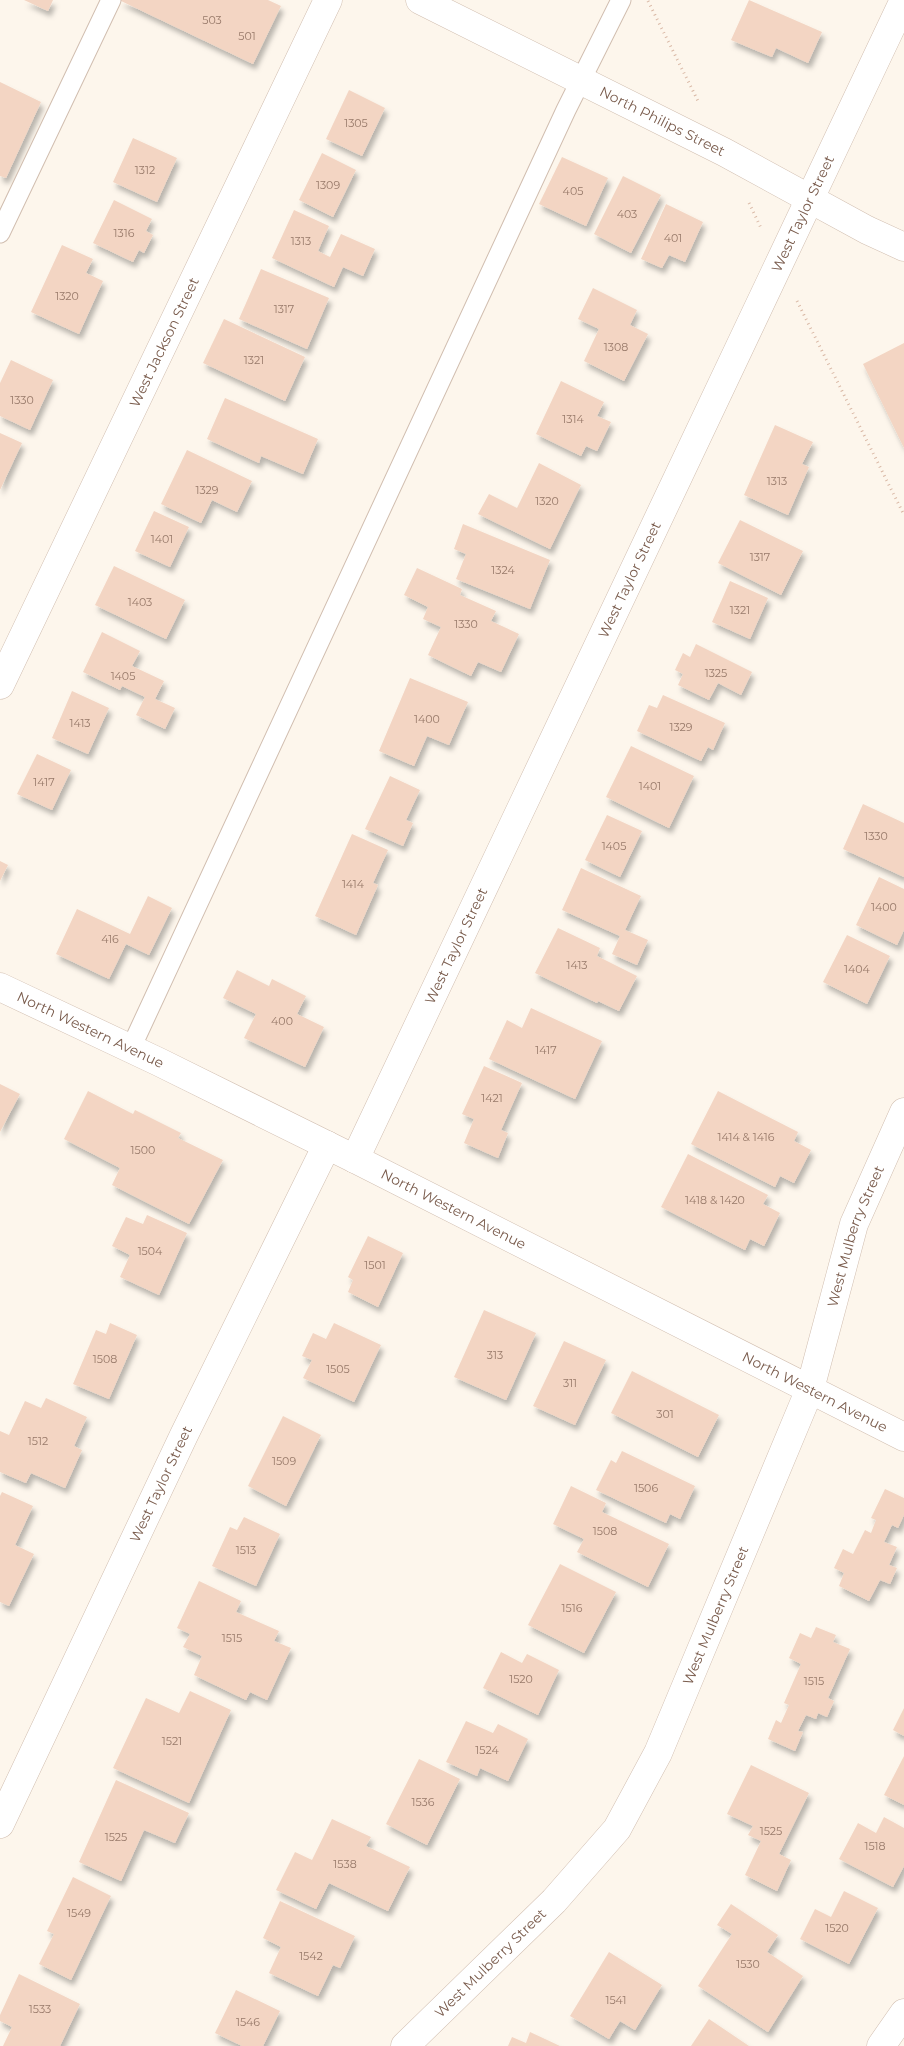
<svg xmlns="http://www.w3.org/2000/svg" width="904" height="2046" viewBox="0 0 904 2046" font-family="Montserrat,sans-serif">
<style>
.building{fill:#f3d5c3;filter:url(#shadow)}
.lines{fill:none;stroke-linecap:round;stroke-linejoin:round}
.service-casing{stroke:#d1beb0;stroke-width:21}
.minor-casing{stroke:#d1beb0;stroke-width:29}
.tertiary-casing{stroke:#d1beb0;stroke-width:29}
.path{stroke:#d9b8a5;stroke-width:3;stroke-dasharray:1 4;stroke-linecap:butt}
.service{stroke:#fff;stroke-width:19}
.minor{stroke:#fff;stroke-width:28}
.tertiary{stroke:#fff;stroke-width:28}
.labels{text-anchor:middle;stroke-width:4;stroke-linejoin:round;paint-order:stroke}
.number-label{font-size:11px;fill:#987a6a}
.street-label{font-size:14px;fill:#7a5c4d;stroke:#fffaf3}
</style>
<defs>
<filter id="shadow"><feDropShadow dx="3" dy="5.5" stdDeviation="2.5" flood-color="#0004"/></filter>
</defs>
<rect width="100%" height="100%" fill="#fdf6ec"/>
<g class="building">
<path d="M24,0H53L48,11Z"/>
<path d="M119,0H268L281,6L253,64Z"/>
<path d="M749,0L822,32L808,63L776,48L772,57L731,40Z"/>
<path d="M0,82L41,102L6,178L0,176Z"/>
<path d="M349,90L385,108L362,156L326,139Z"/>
<path d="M133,138L177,158L157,202L113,182Z"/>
<path d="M322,153L356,170L333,217L299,200Z"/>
<path d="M562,157L608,178L586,226L539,204Z"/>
<path d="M623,176L661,195L631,253L594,234Z"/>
<path d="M114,200L152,219L146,231L153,235L144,253L139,250L133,262L93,243Z"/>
<path d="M666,204L703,222L685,262L669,255L662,268L641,259Z"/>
<path d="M294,210L329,226L318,251L330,257L341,234L375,249L363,276L343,267L334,287L272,258Z"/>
<path d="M62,245L93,259L86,273L103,281L79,334L31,312Z"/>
<path d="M261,269L329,298L307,349L239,319Z"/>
<path d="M593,288L637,310L630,325L648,334L624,381L584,361L599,329L578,319Z"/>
<path d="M224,319L305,357L285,401L203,363Z"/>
<path d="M904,343V448L863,364Z"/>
<path d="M11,360L53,380L30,430L0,416V383Z"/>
<path d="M561,381L604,402L597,416L611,422L597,451L586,446L581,456L536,434Z"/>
<path d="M225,398L318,439L303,474L261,456L259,463L207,439Z"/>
<path d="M775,425L813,442L802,464L809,467L788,515L744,495Z"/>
<path d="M0,433L22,443L0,490Z"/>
<path d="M187,450L252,481L237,512L212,500L201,523L161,504Z"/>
<path d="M539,463L581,485L550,549L478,514L489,494L517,508Z"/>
<path d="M154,511L189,527L170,567L135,551Z"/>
<path d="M740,520L803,551L781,595L718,563Z"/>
<path d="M463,524L550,560L530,609L456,579L466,554L454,549Z"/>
<path d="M114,566L185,600L166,639L95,605Z"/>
<path d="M417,568L462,589L460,595L496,611L491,621L519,634L501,672L478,662L471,676L428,655L441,627L423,619L428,607L404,595Z"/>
<path d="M730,581L768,598L750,639L712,622Z"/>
<path d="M102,632L140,651L132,666L164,681L155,699L175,708L165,729L136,715L145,697L122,686L120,690L83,672Z"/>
<path d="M696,644L752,672L741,695L718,683L709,700L678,685L683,674L675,670L683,653L690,657Z"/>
<path d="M410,678L468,702L449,745L427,736L414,766L379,751Z"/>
<path d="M72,691L109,708L88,754L52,738Z"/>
<path d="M663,695L725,723L713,750L708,747L701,761L637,731L649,705L657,708Z"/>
<path d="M631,746L694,776L669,828L606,797Z"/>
<path d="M37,754L71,770L52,810L17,794Z"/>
<path d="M390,776L420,790L406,820L413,823L403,846L365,829Z"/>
<path d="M863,804L904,823V877L843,849Z"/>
<path d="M607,815L642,831L620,877L585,860Z"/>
<path d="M352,834L388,850L373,883L378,885L356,935L315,916Z"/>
<path d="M0,861L8,865L0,881Z"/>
<path d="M581,868L641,896L625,930L648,940L637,965L612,954L620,936L562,910Z"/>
<path d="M879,877L904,889V930L897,945L856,925Z"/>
<path d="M148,896L172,908L149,955L126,944L109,979L56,954L77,909L130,934Z"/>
<path d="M558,928L600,948L597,956L637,976L619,1011L598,1001L597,1003L535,973Z"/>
<path d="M847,935L890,956L867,1004L823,982Z"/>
<path d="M237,970L269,986L272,979L306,996L297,1014L324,1027L305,1067L244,1038L256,1014L223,998Z"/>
<path d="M531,1008L602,1041L575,1099L489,1059L507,1020L522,1028Z"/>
<path d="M484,1066L522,1083L501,1130L508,1133L498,1158L464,1143L474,1119L462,1114Z"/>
<path d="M0,1084L20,1094L0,1132Z"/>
<path d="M88,1091L133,1114L135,1110L181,1133L178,1138L223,1160L189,1224L112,1185L120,1168L64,1139Z"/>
<path d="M718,1091L798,1132L794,1141L811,1150L794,1183L780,1176L775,1187L691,1144Z"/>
<path d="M688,1154L768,1195L763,1204L780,1213L764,1246L750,1239L745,1250L661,1207Z"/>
<path d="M147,1215L187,1233L159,1295L120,1277L130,1255L112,1246L126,1217L143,1224Z"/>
<path d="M368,1236L403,1253L378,1307L348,1292L353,1280L348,1277Z"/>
<path d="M484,1310L536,1333L506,1400L454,1377Z"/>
<path d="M110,1323L137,1335L109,1399L73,1384L96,1330L106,1334Z"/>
<path d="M334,1323L381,1345L354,1402L303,1378L312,1360L302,1356L313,1333L326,1339Z"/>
<path d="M564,1341L606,1360L575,1425L533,1406Z"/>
<path d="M632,1371L719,1415L698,1457L611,1413Z"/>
<path d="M46,1398L87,1417L74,1446L82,1450L65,1488L31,1473L26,1483L0,1472V1431L9,1435L25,1401L41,1408Z"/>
<path d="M283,1416L321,1435L286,1506L248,1486Z"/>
<path d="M622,1451L695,1486L680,1519L670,1514L666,1523L596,1490L611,1460L616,1463Z"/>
<path d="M571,1486L606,1503L602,1512L669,1544L648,1587L577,1552L584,1539L553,1524Z"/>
<path d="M885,1489L904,1498V1515L898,1528L892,1525L884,1542L897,1547L889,1565L897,1568L890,1584L880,1580L869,1601L839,1586L844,1573L834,1568L843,1549L853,1554L865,1530L871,1533L876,1520L871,1518Z"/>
<path d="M2,1492L33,1506L15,1545L34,1554L9,1606L0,1602V1496Z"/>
<path d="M244,1517L280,1534L256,1586L212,1566L230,1527L237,1530Z"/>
<path d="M560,1564L616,1592L584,1653L528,1625Z"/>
<path d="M199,1581L241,1601L236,1612L279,1631L274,1641L291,1648L267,1700L250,1692L246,1700L194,1675L202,1656L183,1647L190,1634L177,1628Z"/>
<path d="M816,1627L836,1635L833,1642L850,1649L828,1698L834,1701L827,1717L818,1713L816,1719L806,1715L798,1731L803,1732L795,1751L768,1739L776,1720L781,1723L789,1705L784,1703L801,1664L789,1658L800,1633L811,1638Z"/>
<path d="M501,1652L522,1663L527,1654L559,1670L538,1715L483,1688Z"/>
<path d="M190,1691L231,1710L189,1803L113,1768L146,1698L179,1713Z"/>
<path d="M904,1708V1736L893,1730Z"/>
<path d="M466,1721L493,1733L498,1724L528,1739L508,1781L480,1768L477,1776L446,1762Z"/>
<path d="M904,1756V1805L884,1795Z"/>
<path d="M419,1759L460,1779L427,1845L386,1824Z"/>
<path d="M751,1765L809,1793L779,1854L791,1860L777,1891L745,1875L761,1841L748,1835L753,1826L727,1814Z"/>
<path d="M116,1780L189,1813L175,1843L144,1830L121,1881L79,1862Z"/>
<path d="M884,1817L904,1828V1866L893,1887L839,1859L858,1823L876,1833Z"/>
<path d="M332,1819L371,1837L366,1846L410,1867L388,1911L329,1883L316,1909L276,1890L295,1852L312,1860Z"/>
<path d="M73,1877L111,1896L71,1980L39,1964L54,1934L47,1931Z"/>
<path d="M844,1891L878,1908L849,1964L800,1939L815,1909L831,1917Z"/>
<path d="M280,1901L355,1936L340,1968L333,1965L318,1996L269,1973L281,1947L263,1938Z"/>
<path d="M731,1904L778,1935L767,1952L803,1976L768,2032L698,1986L732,1934L717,1925Z"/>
<path d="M609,1952L662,1985L635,2030L620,2021L609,2039L570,2016Z"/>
<path d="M19,1974L80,2004L60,2046H3L12,2027L0,2021V2015Z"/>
<path d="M236,1990L280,2011L263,2046H242L215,2033Z"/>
<path d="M709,2019L749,2046H691Z"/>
<path d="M530,2032L560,2046H508L512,2037L526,2043Z"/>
</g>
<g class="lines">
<defs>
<g id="service">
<path d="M0,233L111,0"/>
<path d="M130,1050L566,110L621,0"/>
</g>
<g id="minor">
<path id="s1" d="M0,685L328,0"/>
<path id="s2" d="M0,987L159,1062L355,1159L904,1437"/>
<path id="s3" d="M355,1159L904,0"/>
<path id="s4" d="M0,1824L184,1435L327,1145"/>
<path id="s5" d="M405,2046L554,1901L617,1829L658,1753L810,1389L854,1224L904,1112"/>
<path d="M881,2046L904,2013"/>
</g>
<g id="tertiary">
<path id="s6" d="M420,0L724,152L867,230L904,247"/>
</g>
</defs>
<use href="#service" class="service-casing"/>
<use href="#minor" class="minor-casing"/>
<use href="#tertiary" class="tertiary-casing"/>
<g class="path">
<path d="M648,1L699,103"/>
<path d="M749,203L761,228"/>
<path d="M797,301L904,515"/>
</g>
<use href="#service" class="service"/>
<use href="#minor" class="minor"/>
<use href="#tertiary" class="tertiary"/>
</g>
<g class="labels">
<g class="number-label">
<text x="212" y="24">503</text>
<text x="247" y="40">501</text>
<text x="356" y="127">1305</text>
<text x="145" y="174">1312</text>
<text x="328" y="189">1309</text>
<text x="573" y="195">405</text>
<text x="627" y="218">403</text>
<text x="124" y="237">1316</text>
<text x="673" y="242">401</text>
<text x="301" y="245">1313</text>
<text x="67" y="300">1320</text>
<text x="284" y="313">1317</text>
<text x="616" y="351">1308</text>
<text x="254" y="364">1321</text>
<text x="22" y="404">1330</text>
<text x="573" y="423">1314</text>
<text x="777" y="485">1313</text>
<text x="207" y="494">1329</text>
<text x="547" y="505">1320</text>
<text x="162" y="543">1401</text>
<text x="760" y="561">1317</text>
<text x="503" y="574">1324</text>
<text x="140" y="606">1403</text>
<text x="740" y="614">1321</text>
<text x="466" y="628">1330</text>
<text x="716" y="677">1325</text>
<text x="123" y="680">1405</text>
<text x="427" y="723">1400</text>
<text x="80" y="727">1413</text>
<text x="681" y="731">1329</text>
<text x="44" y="786">1417</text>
<text x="650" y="790">1401</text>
<text x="876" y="840">1330</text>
<text x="614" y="850">1405</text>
<text x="353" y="888">1414</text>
<text x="884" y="911">1400</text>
<text x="110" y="943">416</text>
<text x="577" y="969">1413</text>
<text x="857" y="973">1404</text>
<text x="282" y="1025">400</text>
<text x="546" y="1054">1417</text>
<text x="492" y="1102">1421</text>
<text x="746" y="1141">1414 &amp; 1416</text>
<text x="143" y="1154">1500</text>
<text x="715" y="1204">1418 &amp; 1420</text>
<text x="150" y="1255">1504</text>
<text x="375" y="1269">1501</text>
<text x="495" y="1359">313</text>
<text x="105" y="1363">1508</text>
<text x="338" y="1373">1505</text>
<text x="570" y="1387">311</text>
<text x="665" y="1418">301</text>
<text x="38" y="1445">1512</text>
<text x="284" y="1465">1509</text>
<text x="646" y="1492">1506</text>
<text x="605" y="1535">1508</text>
<text x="246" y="1554">1513</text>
<text x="572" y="1612">1516</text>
<text x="232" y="1642">1515</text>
<text x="521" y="1683">1520</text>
<text x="814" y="1685">1515</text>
<text x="172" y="1745">1521</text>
<text x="487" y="1754">1524</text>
<text x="423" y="1806">1536</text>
<text x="771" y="1835">1525</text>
<text x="116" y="1841">1525</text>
<text x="875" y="1850">1518</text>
<text x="345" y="1868">1538</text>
<text x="79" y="1917">1549</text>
<text x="837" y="1932">1520</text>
<text x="311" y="1960">1542</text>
<text x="748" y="1968">1530</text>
<text x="616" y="2004">1541</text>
<text x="40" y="2013">1533</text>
<text x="248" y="2026">1546</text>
</g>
<g class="street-label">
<text dy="5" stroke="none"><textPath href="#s6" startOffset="271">North Philips Street</textPath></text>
<text dy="5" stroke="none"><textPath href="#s3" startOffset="1046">West Taylor Street</textPath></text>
<text dy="5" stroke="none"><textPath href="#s1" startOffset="380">West Jackson Street</textPath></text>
<text dy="5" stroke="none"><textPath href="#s3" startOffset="641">West Taylor Street</textPath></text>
<text dy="5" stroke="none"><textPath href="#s3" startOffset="236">West Taylor Street</textPath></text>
<text dy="5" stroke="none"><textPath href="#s2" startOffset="100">North Western Avenue</textPath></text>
<text dy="5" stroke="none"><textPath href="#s2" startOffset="505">North Western Avenue</textPath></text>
<text dy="5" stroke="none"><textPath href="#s5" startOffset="944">West Mulberry Street</textPath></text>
<text dy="5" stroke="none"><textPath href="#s2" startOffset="910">North Western Avenue</textPath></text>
<text dy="5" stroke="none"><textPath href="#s4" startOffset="376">West Taylor Street</textPath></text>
<text dy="5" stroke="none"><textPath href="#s5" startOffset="539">West Mulberry Street</textPath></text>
<text dy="5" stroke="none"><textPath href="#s5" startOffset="119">West Mulberry Street</textPath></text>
</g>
</g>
</svg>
